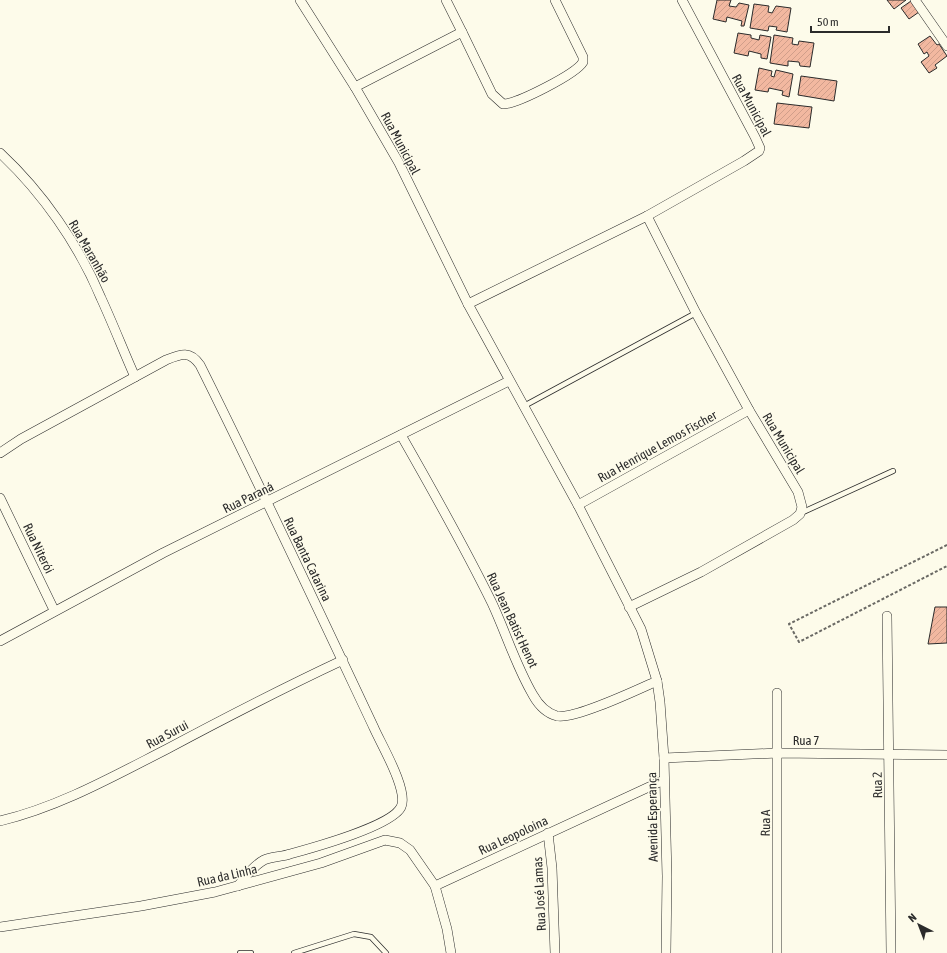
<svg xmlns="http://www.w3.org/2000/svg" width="947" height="953" viewBox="0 0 947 953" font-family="'Asap Condensed',sans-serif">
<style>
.building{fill:url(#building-hatch);stroke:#2b2b2b}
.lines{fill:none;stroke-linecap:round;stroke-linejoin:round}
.service-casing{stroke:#2b2b2b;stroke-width:6}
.minor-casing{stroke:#2b2b2b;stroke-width:10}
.path{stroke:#6a6964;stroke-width:2;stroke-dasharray:3 2;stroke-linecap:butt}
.service{stroke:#fdfbea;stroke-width:4.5}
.minor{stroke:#fdfbea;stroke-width:9}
.labels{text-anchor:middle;stroke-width:3;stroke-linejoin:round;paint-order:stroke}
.street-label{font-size:13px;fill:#2b2b2b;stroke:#fdfbea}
</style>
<defs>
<pattern id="building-hatch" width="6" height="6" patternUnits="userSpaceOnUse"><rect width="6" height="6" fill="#f2b8a0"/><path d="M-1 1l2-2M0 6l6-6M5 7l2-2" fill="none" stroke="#d09e8a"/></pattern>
</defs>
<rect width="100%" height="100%" fill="#fdfbea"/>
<g class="building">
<path d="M717,0H731L729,6L736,7L739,3L749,5L744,26H741L742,21L727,17L726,22L713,19Z"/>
<path d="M887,0H906L894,9Z"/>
<path d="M911,1L919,12L909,19L901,8Z"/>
<path d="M754,4L769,6L768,12L772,13L776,6L791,8L787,32L776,30L777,27L769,26L768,31L750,28Z"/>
<path d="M738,33L751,35V38L759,40L760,35L771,37L767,59L761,58V54L749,51L748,56L734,53Z"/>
<path d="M774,35L793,38L792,44L798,45L799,41L814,43L810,67L800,66L799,62L788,61V66L770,63Z"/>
<path d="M930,36L937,45L939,44L947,56L935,65L937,68L929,73L921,62L929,56L927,52L924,54L918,44Z"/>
<path d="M759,68L772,71L771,76L774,77L776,70L793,74L789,97L782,95L783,91L769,88L768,92L755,90Z"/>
<path d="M801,76L837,81L834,101L798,95Z"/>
<path d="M777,103L812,107L809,128L774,124Z"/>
<path d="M935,607H947V643L928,644Z"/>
</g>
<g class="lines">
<defs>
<g id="service">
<path d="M524,406L696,313"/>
<path d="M801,513L893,471"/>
<path d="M240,953H251"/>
<path d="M294,953L354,934L371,937L386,953"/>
</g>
<g id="minor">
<path d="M300,0L355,87L399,163L468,304L578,505L641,629L657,681L660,702L664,758L667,876L666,953"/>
<path d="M446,0L462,32"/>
<path d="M915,0L947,46"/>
<path d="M355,87L462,32L492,94L503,104C517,104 576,74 583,62V57L555,0"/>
<path d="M0,153C42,192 79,245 101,298C113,324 123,350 135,377"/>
<path d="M468,304L647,216L744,161L759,151L760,148L755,137L682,0"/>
<path d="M401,435C433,491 464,546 492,603C506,633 516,666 533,695C538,704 546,713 557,716C574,720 639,689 657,681"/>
<path d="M0,453L21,439L166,360C181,354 190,350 200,365C260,485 317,607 374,728C381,744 409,791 401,807C392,826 312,848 290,854C282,857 272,856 264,860C253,866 245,877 238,886"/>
<path d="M0,498L54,610"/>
<path d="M578,505L749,410"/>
<path d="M629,607L701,572L793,520L800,514L802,507L798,492L749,410L696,313L647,216"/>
<path d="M887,616L891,953"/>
<path d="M0,641L163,553L509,381"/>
<path d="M777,693V953"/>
<path d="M664,758L778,753L947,755"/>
<path d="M0,821C59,807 114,776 167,749C225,718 283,688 343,660"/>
<path d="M548,833L552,868L555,953"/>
<path d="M435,886L664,780"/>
<path d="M0,927L141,906L215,892L321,863L385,840L400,843L410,850L435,886L447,929L451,953"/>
</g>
</defs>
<use href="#service" class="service-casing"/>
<use href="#minor" class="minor-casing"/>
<path class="path" d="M947,545L789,624L799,642L947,566"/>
<use href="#service" class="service"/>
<use href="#minor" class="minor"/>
</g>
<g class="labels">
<g class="street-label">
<text transform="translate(752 105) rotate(62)" y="5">Rua Municipal</text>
<text transform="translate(401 143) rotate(62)" y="5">Rua Municipal</text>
<text transform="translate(90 251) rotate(60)" y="5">Rua Maranhão</text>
<text transform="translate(784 443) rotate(59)" y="5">Rua Municipal</text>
<text transform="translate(657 446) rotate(-29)" y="5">Rua Henrique Lemos Fischer</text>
<text transform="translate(248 497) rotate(-26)" y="5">Rua Paraná</text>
<text transform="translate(39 548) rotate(64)" y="5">Rua Niterói</text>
<text transform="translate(308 559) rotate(64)" y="5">Rua Banta Catarina</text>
<text transform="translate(513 620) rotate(65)" y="5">Rua Jean Batist Henot</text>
<text transform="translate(167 734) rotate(-28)" y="5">Rua Surui</text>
<text x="806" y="745">Rua 7</text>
<text transform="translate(877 785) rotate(-91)" y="5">Rua 2</text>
<text transform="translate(652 817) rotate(-91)" y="5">Avenida Esperança</text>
<text transform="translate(765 823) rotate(-89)" y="5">Rua A</text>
<text transform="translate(513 835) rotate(-25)" y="5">Rua Leopoloina</text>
<text transform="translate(227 875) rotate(-13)" y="5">Rua da Linha</text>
<text transform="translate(539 894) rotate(-93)" y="5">Rua José Lamas</text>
</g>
</g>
<g transform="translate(919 925) rotate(318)" stroke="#fdfbea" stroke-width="3" paint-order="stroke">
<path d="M0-3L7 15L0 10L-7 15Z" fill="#2b2b2b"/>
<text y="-6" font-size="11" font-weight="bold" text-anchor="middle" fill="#2b2b2b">N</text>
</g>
<path d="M811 26v6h78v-6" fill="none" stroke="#2b2b2b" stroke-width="2"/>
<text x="817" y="26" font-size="12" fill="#2b2b2b" stroke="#fdfbea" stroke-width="3" paint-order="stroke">50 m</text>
</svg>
